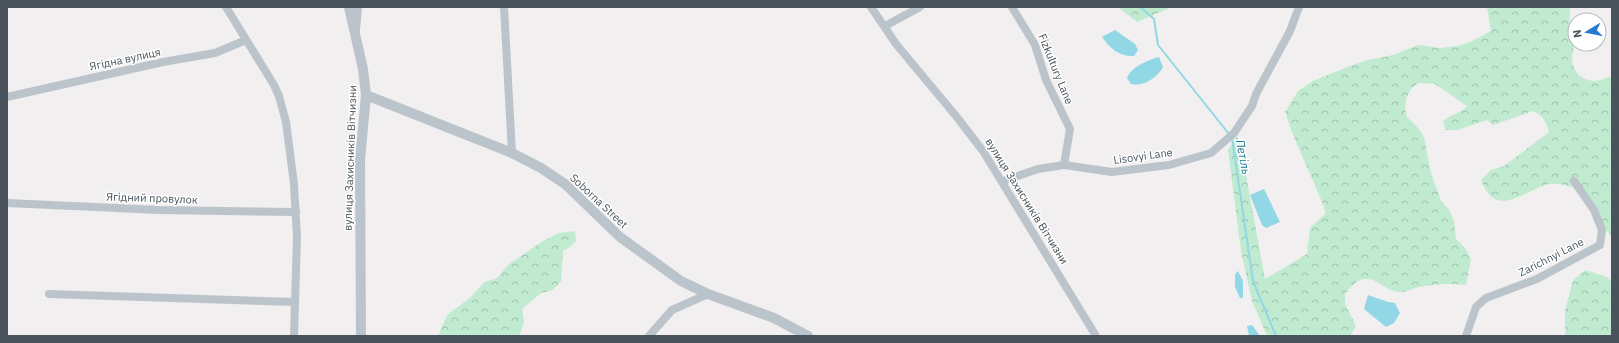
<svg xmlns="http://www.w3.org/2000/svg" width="1619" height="343" viewBox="0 0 1619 343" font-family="'IBM Plex Sans',sans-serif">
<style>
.forest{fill:url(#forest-crowns)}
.water{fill:#91d7e5}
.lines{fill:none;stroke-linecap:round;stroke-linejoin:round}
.stream{stroke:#91d7e5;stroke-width:2}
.minor{stroke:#bcc4cb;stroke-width:8}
.tertiary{stroke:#bcc4cb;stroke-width:10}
.labels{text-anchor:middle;stroke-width:3;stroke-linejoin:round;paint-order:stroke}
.street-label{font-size:11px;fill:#48535b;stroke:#fff}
.water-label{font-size:12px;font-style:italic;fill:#177c91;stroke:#fff}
</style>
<defs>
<pattern id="forest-crowns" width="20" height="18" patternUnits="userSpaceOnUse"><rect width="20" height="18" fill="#c1ebd0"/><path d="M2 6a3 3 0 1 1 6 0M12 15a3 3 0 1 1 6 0" fill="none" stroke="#9fc1ac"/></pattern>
</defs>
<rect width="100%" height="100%" fill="#f1efef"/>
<g class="forest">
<path d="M1118,7H1172L1137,22Z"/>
<path d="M1487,7H1570L1569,30L1575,44C1568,60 1573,79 1593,81C1599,81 1606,78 1612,76V238L1573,187C1564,185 1554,182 1545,185C1520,194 1495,218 1481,180L1491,170L1504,166L1549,132C1547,123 1542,114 1533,111L1493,125L1487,120L1457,130H1446L1443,121C1451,114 1460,114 1467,106L1435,84L1418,83L1411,89L1406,99L1405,109L1407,117L1419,129L1424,137L1431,173L1441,201L1449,210L1454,221L1456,239L1465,248L1471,259L1466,285C1449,283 1435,284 1419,287C1412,288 1406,293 1398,292C1385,291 1377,277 1364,279C1356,280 1350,288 1345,294V304L1356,326L1350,336H1267L1252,301L1241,251L1228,150L1237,136L1241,148L1265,279L1307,254L1310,228L1326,213C1314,179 1296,147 1285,112L1298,91L1313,81L1350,66L1368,60L1393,55L1418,45L1440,48L1457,46L1470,42L1491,31Z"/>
<path d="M575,231L576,241L570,247L563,251L561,281L553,290L541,293L522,309L524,322L519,336H438L447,315L471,297L484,282L497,278L508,265L543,241L559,233Z"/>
<path d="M1585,270L1607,277L1612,282V336H1565V311L1573,280Z"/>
</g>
<g class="water">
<path d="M1115,30L1135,44L1138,50L1134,56C1119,57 1110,48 1102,37Z"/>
<path d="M1159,57L1163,67C1157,78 1143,87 1131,84L1127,78C1131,67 1148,60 1159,57Z"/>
<path d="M1264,189L1280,222L1266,228L1262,225L1250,195Z"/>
<path d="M1238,271L1243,281V298H1240L1235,287V274Z"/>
<path d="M1368,295L1388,302L1395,303L1400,313L1394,323L1386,327L1364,309Z"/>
<path d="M1252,325L1260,336H1249L1247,326Z"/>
</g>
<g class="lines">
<g class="stream">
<path d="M1140,7L1154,19L1158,45L1229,134"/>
<path d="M1232,138L1253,281L1276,336"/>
</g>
<g class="minor">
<path d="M226,7L274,85L279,96L286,122L294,184L297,237L294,336"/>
<path d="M504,7L512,153"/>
<path d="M871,7L896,44L956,116L983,151L1096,336"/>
<path d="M1012,7L1035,45L1046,80L1070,129L1064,165"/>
<path d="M885,26L920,7"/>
<path d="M356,30L358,7"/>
<path d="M7,97L163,62L215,53L246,40"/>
<path d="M1003,181L1038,169L1064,165L1112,172L1169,165L1211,153L1234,133L1252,106L1256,94L1290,31L1299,7"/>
<path d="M7,203L160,210L296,212"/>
<path d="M49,294L294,302"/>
<path d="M649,336L672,310L708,294"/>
<path d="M1466,336L1476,307L1486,298L1537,279L1600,245L1602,230L1594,210L1574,181"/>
</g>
<g class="tertiary">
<path d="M349,7L363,69L366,95L360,160L361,336"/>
<path d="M366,95L512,153L541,168L565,184L620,237L681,281L708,294L774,318L808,336"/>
</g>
</g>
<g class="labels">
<g class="street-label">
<text transform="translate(125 59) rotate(-12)" y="4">Ягідна вулиця</text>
<text transform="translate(1056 69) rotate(68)" y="4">Fizkultury Lane</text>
<text transform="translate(1143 156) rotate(-8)" y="4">Lisovyi Lane</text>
<text transform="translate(350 158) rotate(-88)" y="4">вулиця Захисників Вітчизни</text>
<text transform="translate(152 198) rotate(2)" y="4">Ягідний провулок</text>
<text transform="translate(599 201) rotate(43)" y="4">Soborna Street</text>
<text transform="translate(1027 201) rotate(58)" y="4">вулиця Захисників Вітчизни</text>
<text transform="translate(1551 257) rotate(-27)" y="4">Zarichnyi Lane</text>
</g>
<g class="water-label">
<text transform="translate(1243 157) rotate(79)" y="4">Петіль</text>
</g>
</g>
<rect width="1619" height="343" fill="none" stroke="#48535b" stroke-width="16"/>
<g transform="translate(1587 32) rotate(260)"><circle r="19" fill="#ffffff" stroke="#b6babd"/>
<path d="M0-3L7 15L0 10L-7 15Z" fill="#2779d3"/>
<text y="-6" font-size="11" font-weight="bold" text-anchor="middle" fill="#48535b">N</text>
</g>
</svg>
